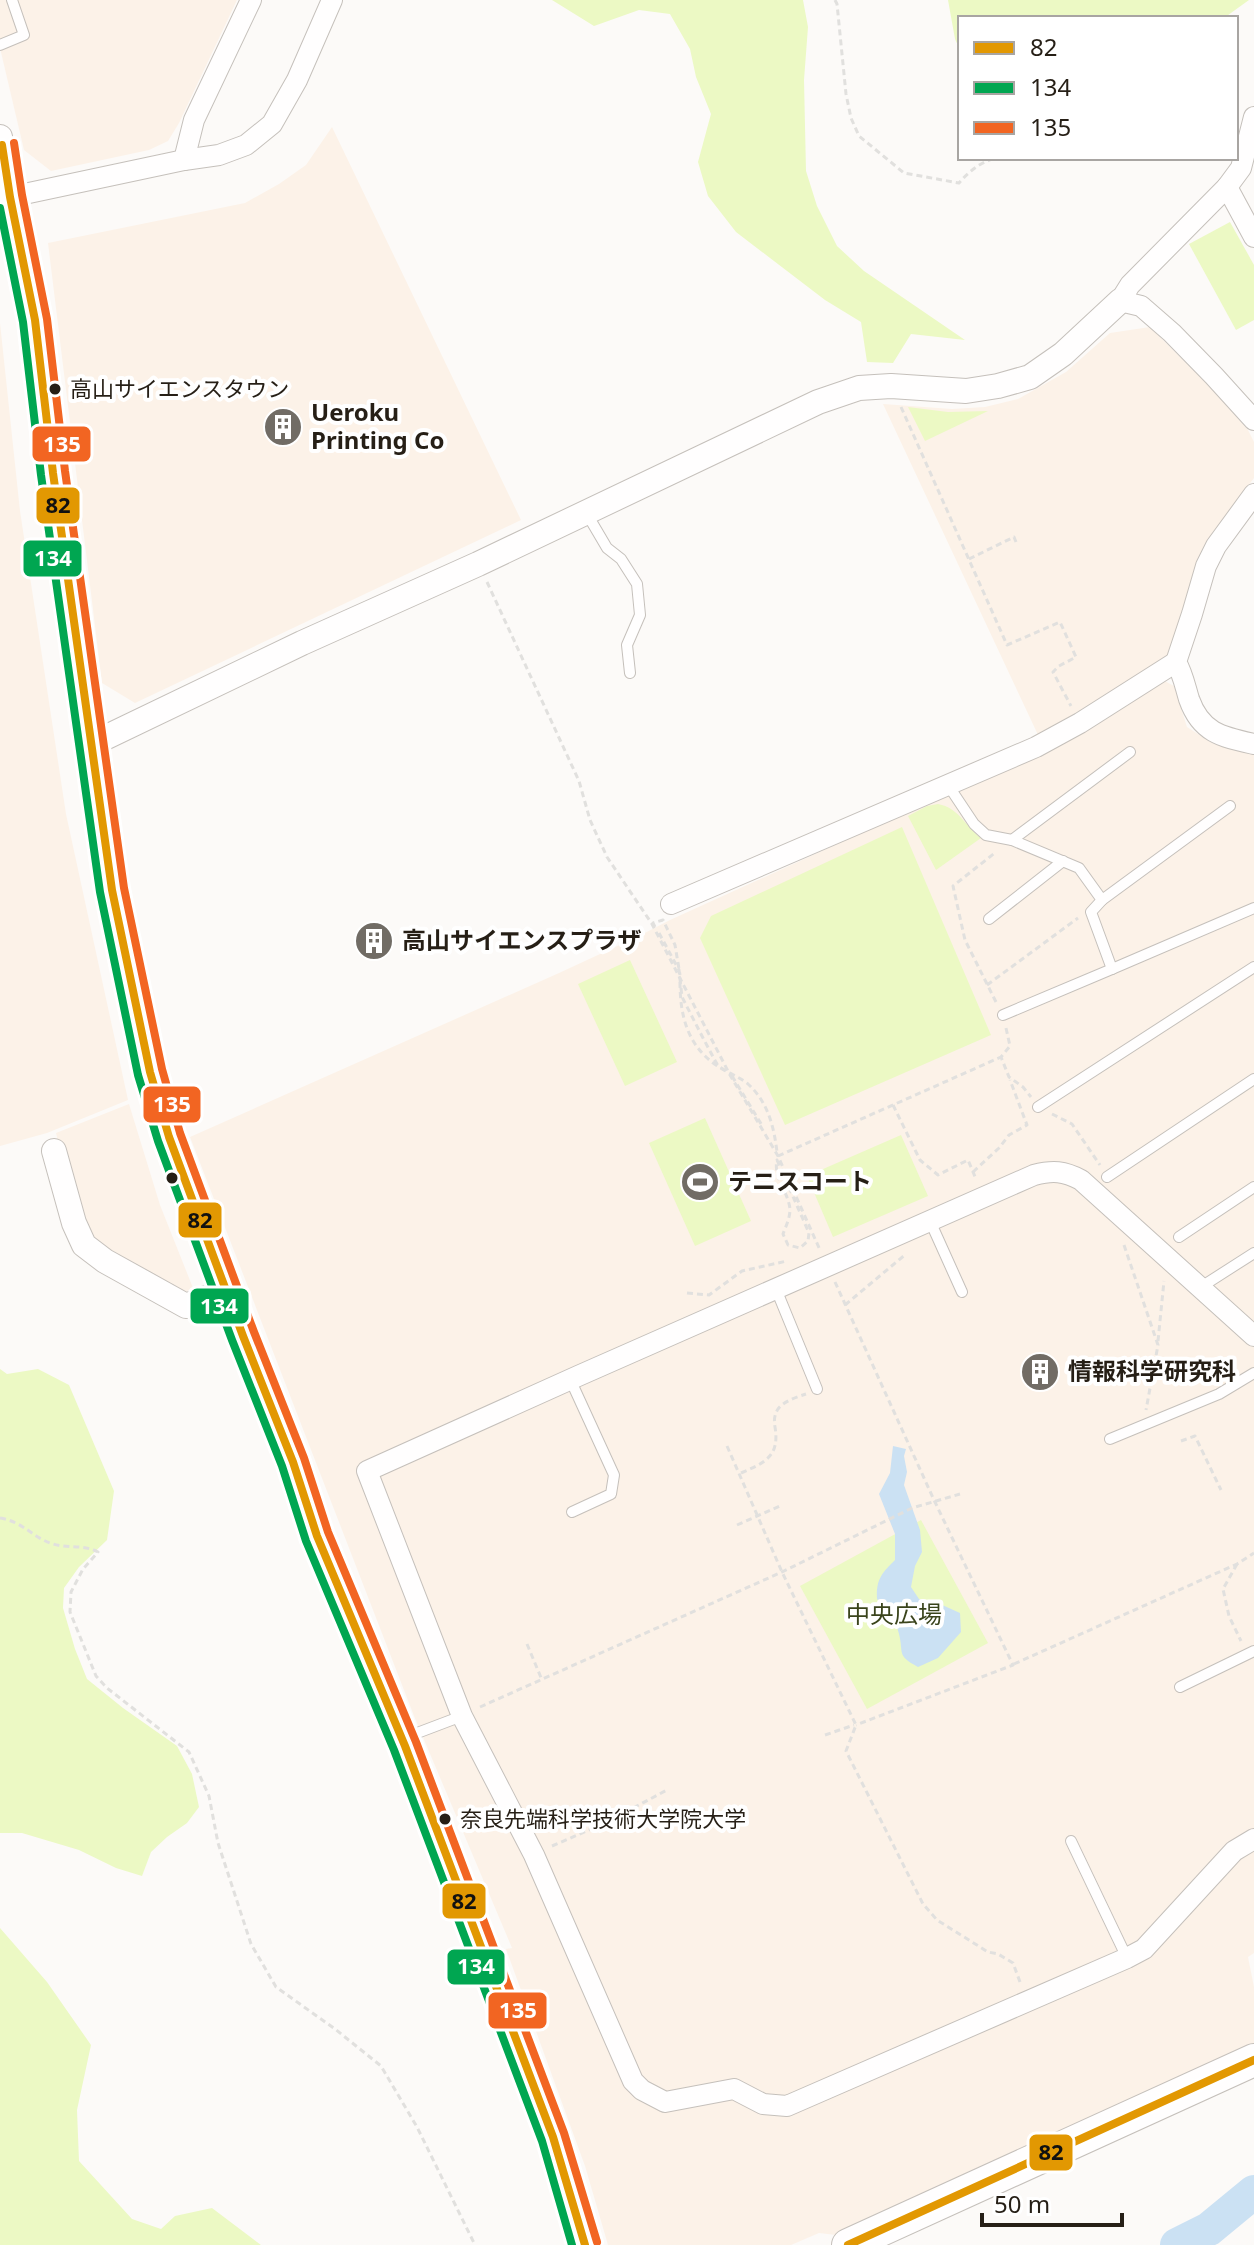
<svg xmlns="http://www.w3.org/2000/svg" width="1254" height="2245" viewBox="0 0 1254 2245" font-family="'Noto Sans','Noto Sans JP',sans-serif">
<style>
.built{fill:#fcf2e8}
.green{fill:#ecf9c4}
.water{fill:#cbe1f3}
.lines{fill:none;stroke-linecap:round;stroke-linejoin:round}
.river{stroke:#cbe1f3;stroke-width:34}
.service-casing{stroke:#c5c0bb;stroke-width:12}
.minor-casing{stroke:#c5c0bb;stroke-width:22}
.tertiary-casing{stroke:#c5c0bb;stroke-width:26}
.trunk-casing{stroke:#c5c0bb;stroke-width:34}
.path{stroke:#e1e0de;stroke-width:3;stroke-dasharray:6 4;stroke-linecap:butt}
.service{stroke:#fffefe;stroke-width:10}
.minor{stroke:#fffefe;stroke-width:20}
.tertiary{stroke:#fffefe;stroke-width:24}
.trunk{stroke:#fffefe;stroke-width:32}
.bus-1-casing{stroke:#fff;stroke-width:14}
.bus-2-casing{stroke:#fff;stroke-width:14}
.bus-3-casing{stroke:#fff;stroke-width:14}
.bus-1{stroke:#e29802;stroke-width:8}
.bus-2{stroke:#00a651;stroke-width:8}
.bus-3{stroke:#f26522;stroke-width:8}
.bus-dot{fill:#261f16;stroke:#fff;stroke-width:3}
.labels{text-anchor:middle;stroke-width:8;stroke-linejoin:round;paint-order:stroke}
.bus-label{font-size:22px;fill:#261f16;stroke:#fff;text-anchor:start}
.poi-label{font-size:24px;font-weight:bold;fill:#261f16;stroke:#fff;text-anchor:start}
.park-label{font-size:24px;fill:#3a441c;stroke:#fff}
.line-badge{stroke:#fff;stroke-width:3}
.badge-label{font-size:22px;text-anchor:middle;font-weight:bold;fill:#fff}
.pale-badge-label{font-size:22px;text-anchor:middle;font-weight:bold;fill:#111}
</style>
<rect width="100%" height="100%" fill="#fcfaf8"/>
<g class="built">
<path d="M0,0H237L179,123L168,141L149,150L51,171L24,150L0,48Z"/>
<path d="M332,127L521,520L135,703L102,683L48,243L245,203L279,184L306,165Z"/>
<path d="M0,323L20,511L66,814L128,1100L47,1133L0,1146Z"/>
<path d="M1150,327L1214,391L1248,430L1254,442V478L1220,523L1199,560L1165,662L1039,737L883,404L952,409L985,407L1018,399L1066,372L1110,333Z"/>
<path d="M1161,679L1174,686L1187,727L1212,743L1254,754V1953L1248,1957L1254,1987V2046L836,2235L819,2233L791,2245H608L585,2166L506,1949L512,1948L414,1716L190,1137L559,973L639,936L670,920L1033,755Z"/>
<path d="M129,1104L160,1205L193,1288L184,1293L89,1240L75,1210L56,1133Z"/>
</g>
<g class="green">
<path d="M552,0H803L808,27L804,80L806,171L817,206L837,246L864,271L965,340L911,334L893,363L867,362L861,322L825,300L736,232L708,196L698,162L711,114L696,77L690,49L670,14L639,10L594,26Z"/>
<path d="M948,0H1249L1224,18H960V50L955,39Z"/>
<path d="M1230,222L1254,265V320L1236,330L1189,244Z"/>
<path d="M908,407L948,412L988,411L925,441Z"/>
<path d="M938,804C959,808 965,826 981,838L936,870L908,816L927,806Z"/>
<path d="M902,827L991,1035L785,1125L700,938L711,916Z"/>
<path d="M630,960L677,1062L625,1086L578,984Z"/>
<path d="M705,1118L751,1221L695,1246L649,1143Z"/>
<path d="M901,1135L928,1196L833,1237L807,1176Z"/>
<path d="M0,1369L7,1374L38,1369L69,1385L114,1491L107,1540L79,1567L64,1588L63,1608L75,1649L87,1679L123,1708L177,1746L192,1774L199,1807L187,1823L167,1837L151,1852L142,1876L116,1868L79,1850L22,1833H0Z"/>
<path d="M921,1520L988,1643L867,1709L800,1586Z"/>
<path d="M0,1928L47,1982L91,2045L77,2110L79,2161L132,2219L161,2229L175,2216L212,2208L261,2245H0Z"/>
</g>
<path class="water" d="M893,1446L906,1449L904,1456L907,1472L904,1485L920,1530L922,1552L915,1566L911,1587L919,1599L940,1604L960,1613L961,1632L938,1658L918,1667C896,1655 904,1654 899,1634C896,1620 887,1609 877,1599C876,1579 882,1573 895,1560V1534L879,1494L890,1473Z"/>
<g class="lines">
<path class="river" d="M1177,2245L1209,2229L1254,2192"/>
<defs>
<g id="service">
<path d="M0,45L24,35L12,0"/>
<path d="M587,514L607,548L621,559L637,584L640,615L627,645L630,673"/>
<path d="M948,785L974,824L986,835L1012,840L1079,868L1102,900L1091,912L1112,969L1254,908"/>
<path d="M1012,840L1130,752"/>
<path d="M1102,900L1230,806"/>
<path d="M989,919L1063,861"/>
<path d="M1003,1015L1112,969"/>
<path d="M1038,1107L1254,967"/>
<path d="M1107,1177L1254,1079"/>
<path d="M930,1221L962,1292"/>
<path d="M1179,1237L1254,1187"/>
<path d="M1201,1287L1254,1253"/>
<path d="M776,1289L817,1389"/>
<path d="M570,1379L614,1475L611,1494L572,1512"/>
<path d="M1110,1439L1219,1394L1254,1373"/>
<path d="M1180,1687L1254,1651"/>
<path d="M404,1738L462,1716"/>
<path d="M1071,1841L1127,1958"/>
</g>
<g id="minor">
<path d="M184,160L194,120L251,0"/>
<path d="M1227,187L1241,168L1254,117"/>
<path d="M0,202L10,197L184,160L219,155L246,145L272,124L297,80L332,0"/>
<path d="M1254,237L1227,187L1130,285L1120,301L1141,306L1172,333L1214,376L1254,420"/>
<path d="M1254,494L1216,546L1206,566L1192,614L1176,662C1183,674 1185,686 1189,699C1201,733 1222,737 1254,744"/>
<path d="M671,904L1036,747L1080,723L1176,662"/>
<path d="M1254,1336L1081,1180C1064,1171 1053,1170 1034,1175L578,1376L367,1471L462,1716L534,1855L633,2081L642,2090L665,2102L734,2089L763,2104L787,2106L1127,1958L1144,1949L1234,1851L1254,1839"/>
</g>
<g id="tertiary">
<path d="M0,137L35,320L53,473L112,890L150,1072L169,1137L243,1336L293,1462L317,1536L405,1746L553,2137L585,2245"/>
<path d="M92,744L302,643L478,564L818,402L859,388L891,386L966,391L998,386L1030,377L1063,354L1120,301"/>
<path d="M54,1151L74,1223L84,1245L105,1261L186,1306L226,1290"/>
</g>
<path id="trunk" d="M848,2245L1254,2060"/>
</defs>
<use href="#service" class="service-casing"/>
<use href="#minor" class="minor-casing"/>
<use href="#tertiary" class="tertiary-casing"/>
<use href="#trunk" class="trunk-casing"/>
<g class="path">
<path d="M835,0L837,4L846,94L851,118L859,136L904,173L959,183C969,171 982,161 997,158"/>
<path d="M901,407L1007,645L1060,622L1076,657L1059,666L1053,672L1071,706"/>
<path d="M969,559L1014,537L1016,542"/>
<path d="M487,582L579,781L590,820L607,857L652,924L730,1075L778,1156L820,1250"/>
<path d="M655,927L653,923L663,920L675,945L680,975"/>
<path d="M659,933L679,970L682,997L703,1038L718,1066L726,1071"/>
<path d="M680,982C680,1015 687,1045 716,1065C726,1072 738,1076 748,1084C768,1102 774,1127 777,1152"/>
<path d="M987,985L1078,918"/>
<path d="M996,1002L965,940L953,886L996,852"/>
<path d="M1006,1028L1010,1046L1001,1057L1009,1077L1023,1087L1031,1097"/>
<path d="M732,1076L763,1127"/>
<path d="M893,1105L920,1160L938,1175L968,1160L976,1179"/>
<path d="M1052,1114L1072,1124L1100,1165"/>
<path d="M778,1156L1001,1057"/>
<path d="M777,1160L809,1233L808,1241L800,1248L788,1245L783,1234C786,1226 790,1218 790,1209C788,1191 773,1178 777,1160Z"/>
<path d="M973,1172L999,1148L1009,1135L1027,1125L1010,1080"/>
<path d="M1124,1245L1158,1345L1146,1410"/>
<path d="M835,1282L934,1500L1013,1665L856,1725"/>
<path d="M687,1293L709,1295L742,1271L787,1261"/>
<path d="M845,1305L906,1254"/>
<path d="M1158,1341L1164,1281"/>
<path d="M1181,1441L1195,1436L1221,1490"/>
<path d="M727,1446L782,1572L856,1725L846,1751L923,1904L937,1920L988,1952L998,1954L1013,1963L1020,1982"/>
<path d="M741,1473C764,1463 780,1457 775,1427C774,1421 774,1415 778,1409C784,1401 797,1397 806,1394"/>
<path d="M0,1518C24,1522 33,1538 53,1544C69,1549 83,1544 98,1552L83,1569L71,1592L70,1612L96,1676L107,1688L189,1752L209,1796L218,1843L251,1944L276,1987L335,2029L381,2066L417,2127L475,2245"/>
<path d="M737,1525L780,1506"/>
<path d="M1237,1564L1223,1589L1229,1616L1241,1641"/>
<path d="M527,1644L542,1680"/>
<path d="M1014,1664L1237,1564L1254,1553"/>
<path d="M480,1707L782,1572L912,1508L960,1494"/>
<path d="M825,1735L854,1725"/>
<path d="M552,1846L603,1824L667,1790"/>
</g>
<use href="#service" class="service"/>
<use href="#minor" class="minor"/>
<use href="#tertiary" class="tertiary"/>
<use href="#trunk" class="trunk"/>
<defs>
<g id="bus-1">
<path d="M2,145L10,197L35,320L53,473L112,890L150,1072L169,1137L243,1336L293,1462L317,1536L405,1746L553,2137L585,2245"/>
<path d="M848,2245L1254,2060"/>
</g>
<path id="bus-2" d="M0,208L23,322L41,475L100,892L138,1075L158,1141L232,1340L282,1466L306,1541L394,1750L542,2141L572,2245"/>
<path id="bus-3" d="M14,143L22,195L47,319L65,471L124,888L162,1069L180,1133L254,1332L304,1458L328,1532L416,1742L564,2133L597,2242"/>
</defs>
<use href="#bus-1" class="bus-1-casing"/>
<use href="#bus-2" class="bus-2-casing"/>
<use href="#bus-3" class="bus-3-casing"/>
<use href="#bus-1" class="bus-1"/>
<use href="#bus-2" class="bus-2"/>
<use href="#bus-3" class="bus-3"/>
</g>
<defs>
<symbol id="building-disc" viewBox="-11 -11 22 22"><circle r="9.5" fill="#716c65" stroke="#fff"/><path d="M-4-6H4V6H1V3H-1V6H-4ZM-2.5-4.3h1.7v1.8h-1.7ZM.8-4.3h1.7v1.8H.8ZM-2.5-1h1.7V.8h-1.7ZM.8-1h1.7V.8H.8Z" fill="#fff"/></symbol>
<symbol id="stadium-disc" viewBox="-11 -11 22 22"><circle r="9.5" fill="#716c65" stroke="#fff"/><path d="M0-5a6.5 5 0 1 0 0 10a6.5 5 0 1 0 0-10ZM-3.5-1.8h7v3.6h-7Z" fill="#fff"/></symbol>
</defs>
<g fill-rule="evenodd">
<use href="#building-disc" x="261" y="405" width="44" height="44"/>
<use href="#building-disc" x="352" y="919" width="44" height="44"/>
<use href="#stadium-disc" x="678" y="1160" width="44" height="44"/>
<use href="#building-disc" x="1018" y="1350" width="44" height="44"/>
</g>
<g class="bus-dot">
<circle cx="55" cy="389" r="7"/>
<circle cx="172" cy="1178" r="7"/>
<circle cx="445" cy="1819" r="7"/>
</g>
<g class="labels">
<g class="bus-label">
<text x="70" y="397">高山サイエンスタウン</text>
<text x="460" y="1827">奈良先端科学技術大学院大学</text>
</g>
<g class="poi-label">
<text x="311" y="421">Ueroku<tspan x="311" dy="28">Printing Co</tspan></text>
<text x="402" y="949">高山サイエンスプラザ</text>
<text x="728" y="1190">テニスコート</text>
<text x="1068" y="1380">情報科学研究科</text>
</g>
<g class="park-label">
<text x="894" y="1623">中央広場</text>
</g>
</g>
<g class="line-badge">
<rect x="31" y="425" width="61" height="38" rx="8" fill="#f26522"/>
<rect x="35" y="486" width="46" height="39" rx="8" fill="#e29802"/>
<rect x="22" y="539" width="61" height="39" rx="8" fill="#00a651"/>
<rect x="142" y="1085" width="60" height="39" rx="8" fill="#f26522"/>
<rect x="177" y="1201" width="46" height="38" rx="8" fill="#e29802"/>
<rect x="189" y="1287" width="61" height="38" rx="8" fill="#00a651"/>
<rect x="441" y="1882" width="46" height="38" rx="8" fill="#e29802"/>
<rect x="446" y="1948" width="60" height="38" rx="8" fill="#00a651"/>
<rect x="487" y="1991" width="61" height="39" rx="8" fill="#f26522"/>
<rect x="1028" y="2133" width="46" height="39" rx="8" fill="#e29802"/>
</g>
<g class="badge-label">
<text x="62" y="452">135</text>
<text x="53" y="566">134</text>
<text x="172" y="1112">135</text>
<text x="219" y="1314">134</text>
<text x="476" y="1974">134</text>
<text x="518" y="2018">135</text>
</g>
<g class="pale-badge-label">
<text x="58" y="513">82</text>
<text x="200" y="1228">82</text>
<text x="464" y="1909">82</text>
<text x="1051" y="2160">82</text>
</g>
<rect x="958" y="16" width="280" height="144" fill="#ffffff" stroke="#a8a5a2" stroke-width="2"/>
<rect x="974" y="42" width="40" height="12" fill="#e29802" stroke="#a8a5a2" stroke-width="2"/>
<text x="1030" y="56" font-size="24" fill="#261f16">82</text>
<rect x="974" y="82" width="40" height="12" fill="#00a651" stroke="#a8a5a2" stroke-width="2"/>
<text x="1030" y="96" font-size="24" fill="#261f16">134</text>
<rect x="974" y="122" width="40" height="12" fill="#f26522" stroke="#a8a5a2" stroke-width="2"/>
<text x="1030" y="136" font-size="24" fill="#261f16">135</text>
<path d="M982 2213v12h140v-12" fill="none" stroke="#261f16" stroke-width="4"/>
<text x="994" y="2213" font-size="24" fill="#261f16" stroke="#ffffff" stroke-width="6" paint-order="stroke">50 m</text>
</svg>
